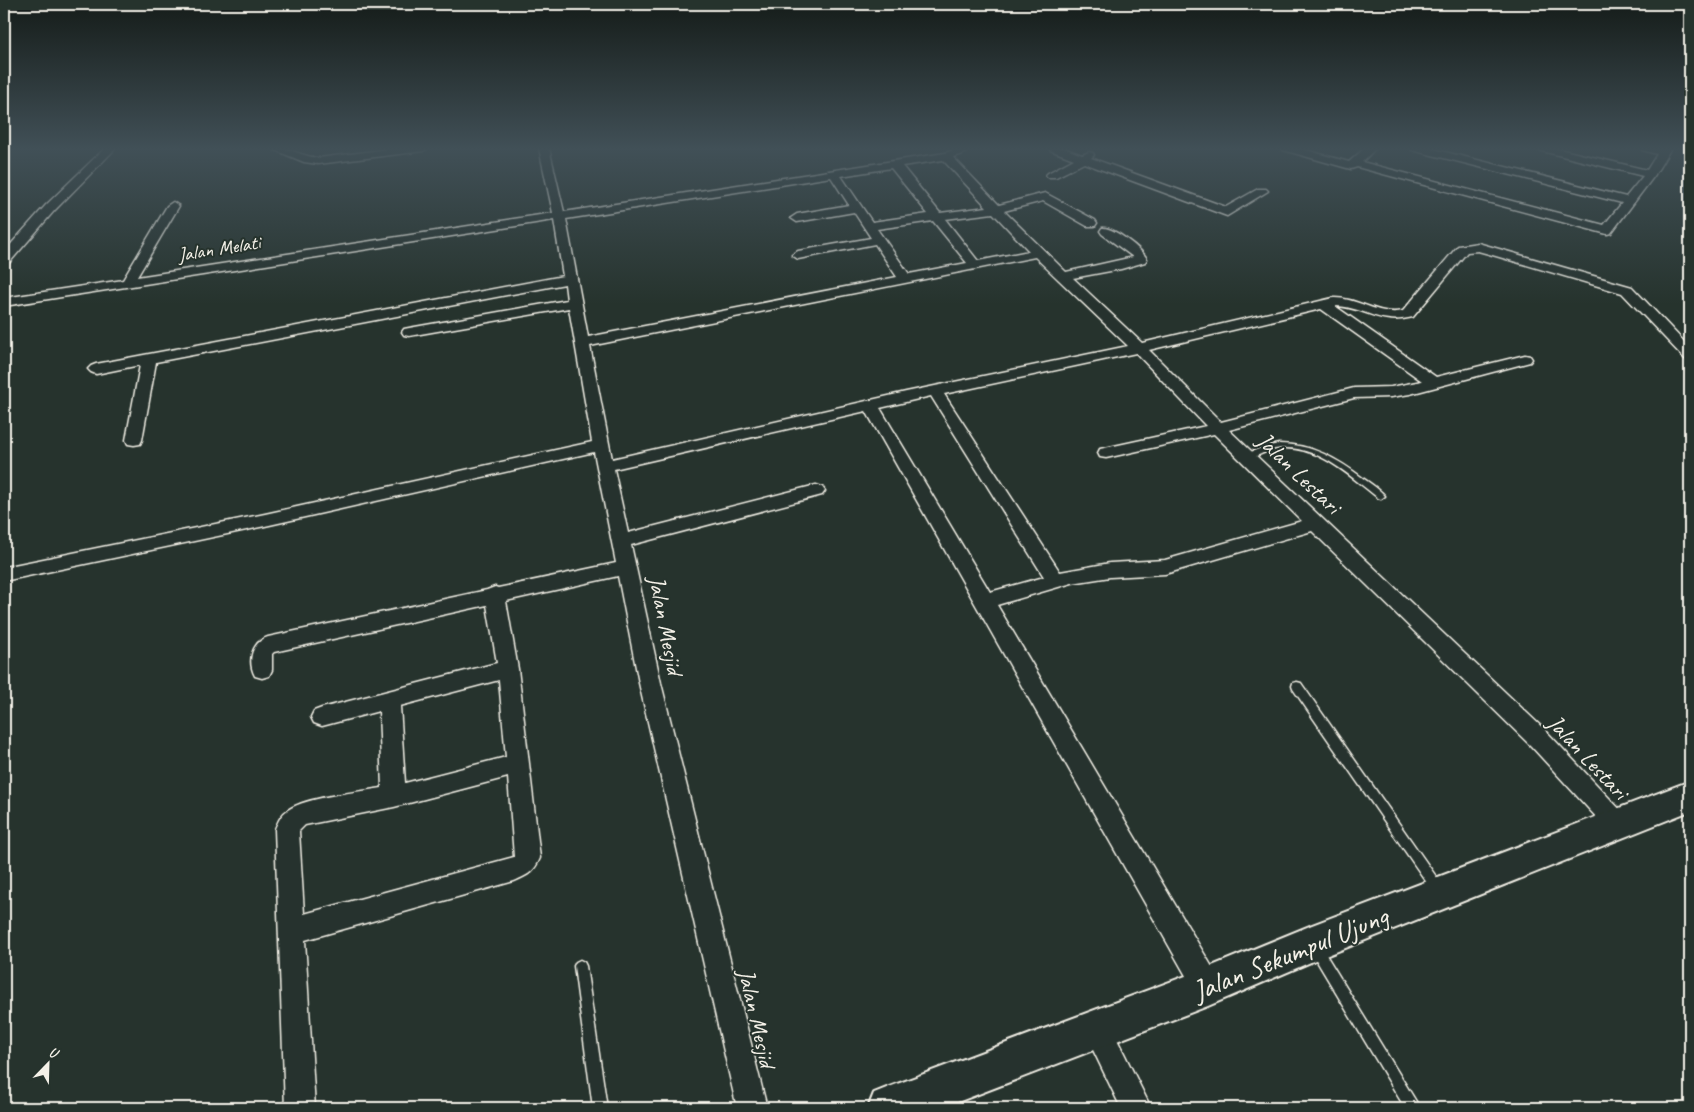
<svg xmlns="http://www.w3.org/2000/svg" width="1694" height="1112" viewBox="0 0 1694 1112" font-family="Caveat,sans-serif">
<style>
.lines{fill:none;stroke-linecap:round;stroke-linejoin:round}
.service-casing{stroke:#f4f1e8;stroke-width:3}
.minor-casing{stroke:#f4f1e8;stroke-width:3}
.secondary-casing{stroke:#f4f1e8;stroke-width:4}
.service{fill:#26332d;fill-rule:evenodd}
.minor{fill:#26332d;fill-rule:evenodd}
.secondary{fill:#26332d;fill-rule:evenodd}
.labels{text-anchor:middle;stroke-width:4;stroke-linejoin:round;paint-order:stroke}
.far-street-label{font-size:20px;fill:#f4f1e8;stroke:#26332d}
.street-label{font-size:24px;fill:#f4f1e8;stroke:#26332d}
.near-street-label{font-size:29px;fill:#f4f1e8;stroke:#26332d}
</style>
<rect width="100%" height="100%" fill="#26332d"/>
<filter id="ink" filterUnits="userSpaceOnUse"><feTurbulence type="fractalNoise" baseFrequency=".02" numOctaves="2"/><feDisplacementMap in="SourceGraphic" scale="10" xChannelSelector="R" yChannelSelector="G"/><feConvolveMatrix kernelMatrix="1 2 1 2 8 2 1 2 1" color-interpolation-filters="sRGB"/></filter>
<g filter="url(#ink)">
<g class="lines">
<defs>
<g id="service">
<path d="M1279,444C1312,444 1338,459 1364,479C1371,484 1379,489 1385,496L1381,499L1378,498C1350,476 1315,442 1275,449C1265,451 1256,457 1246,460L1242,457L1243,455L1264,447Z"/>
<path d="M1297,682L1301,683L1442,885L1444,889L1442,893L1438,895L1434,893L1293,689L1292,686L1293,683Z"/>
<path d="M1316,943L1320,945L1420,1108H1405L1312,953L1310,949L1312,945Z"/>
<path d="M580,960L584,962L586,966L607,1108H593L574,966L576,962Z"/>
</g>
<g id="minor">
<path d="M105,148H116L54,211L9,263L4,264V252L46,205Z"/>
<path d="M274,148C292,148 301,156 318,158L397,148H428L423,151L318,164L304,162L275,150Z"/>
<path d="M539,148H549L564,212L945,153L959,148H972L963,154L953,157L999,205L1045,193L1095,220L1097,223L1095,226H1087L1043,201L1004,211L1066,272L1133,257L1102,234L1100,231L1102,228C1112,226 1142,249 1147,259L1145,262L1121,269L1073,278L1142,343L1333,298C1357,297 1380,317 1403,311L1458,246L1478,243L1632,287L1690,348V360L1685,359L1622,293L1489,254L1478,251L1467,252L1413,317C1379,326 1366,307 1335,306L1436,377L1525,355L1530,356L1532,359L1530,362L1410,394L1391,397L1354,398L1229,430L1547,732L1626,816L1630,824L1626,832L1618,835L1610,832L1531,746L1312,531L1165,574L1110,577L1072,583L997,605L1218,977L1222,987L1218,997L1208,1001L1198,997L866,411L614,469L628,533L816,485L822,487L825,491L822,495L631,545L661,683L767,1108H737L639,683L618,576L506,601L518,669L540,858C534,872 528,875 514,881L305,940L315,1108H285L275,829C278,822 281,814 288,810C306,797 359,792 382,788L379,711L322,726L314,723L311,717L314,711L322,708L497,663L487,605L274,652L272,654V670L269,676L262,678L255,676C247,661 252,642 268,637L487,590L495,587L498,588L616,563L594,452L265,526L4,581V567L265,514L592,442L569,308L409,336L404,335L402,332L404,329L409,328L567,300L565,284L156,362L142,440L140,444L134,445L128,444L126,440L140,365L96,374L91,372L88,369L91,366L96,364L563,276L554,220L4,306V298L123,280L167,206L173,202L179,206L137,277L553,213ZM943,160L987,207L940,213L902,166ZM891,168L928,214L872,222L841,176ZM831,177L849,205L797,214L791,218L797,222L854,212L871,238L798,251L792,255L798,259L875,244L897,277L588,337L566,219ZM993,213L1029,251L978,261L945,219ZM933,221L967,263L909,274L877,229ZM1035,257L1128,346L906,392L612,459L590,346ZM1321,309L1422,381L1391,387L1354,388L1221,422L1149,350ZM1136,353L1206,426L1100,449L1098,453L1100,457L1106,458L1214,434L1302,521L1165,560L1110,563L1060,572L944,394ZM931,396L1044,577L990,592L880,408ZM499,680L506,757L405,783L400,706ZM508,777L514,857L304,914L299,831L305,825L394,807Z"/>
<path d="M1049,148H1064L1082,155L1089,152L1093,153L1094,155L1091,158L1226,207L1258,189H1266L1268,191L1227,216L1084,163L1056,177H1048L1046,175L1048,173L1074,159L1050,150Z"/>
<path d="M1282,148H1299L1349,162L1365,148H1376L1362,162L1604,225L1622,203L1412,150L1411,148H1429L1626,197L1643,176L1538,150L1537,148H1555L1647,170L1657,154L1642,150L1641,148H1671L1654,176L1611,233L1607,234L1357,167L1351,169L1347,168L1283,150Z"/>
<path d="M1097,1015L1107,1019L1151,1108H1121L1083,1029L1087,1019Z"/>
</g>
<path id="secondary" d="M1690,781V811L1318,959L1208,1006L942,1108H868L874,1093L889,1087L1207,968L1312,925Z"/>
</defs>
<use href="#service" class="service-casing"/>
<use href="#minor" class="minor-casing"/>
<use href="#secondary" class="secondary-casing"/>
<use href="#service" class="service"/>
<use href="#minor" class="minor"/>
<use href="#secondary" class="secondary"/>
</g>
</g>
<linearGradient id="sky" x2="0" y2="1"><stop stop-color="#151c19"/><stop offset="0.49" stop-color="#415057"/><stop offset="1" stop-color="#415057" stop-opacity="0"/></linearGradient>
<rect width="1694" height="304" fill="url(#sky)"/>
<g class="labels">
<g class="far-street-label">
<text transform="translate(219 248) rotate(-9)" y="7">Jalan Melati</text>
</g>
<g class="street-label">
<text transform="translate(1299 473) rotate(44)" y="8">Jalan Lestari</text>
<text transform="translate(666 625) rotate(79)" y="8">Jalan Mesjid</text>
<text transform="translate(1588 757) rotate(47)" y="8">Jalan Lestari</text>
<text transform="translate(757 1018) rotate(77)" y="8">Jalan Mesjid</text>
</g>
<g class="near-street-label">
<text transform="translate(1290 953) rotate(-22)" y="10">Jalan Sekumpul Ujung</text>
</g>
</g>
<rect width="1694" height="1112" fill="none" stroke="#26332d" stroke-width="20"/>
<rect x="10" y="10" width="1674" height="1092" fill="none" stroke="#f4f1e8" stroke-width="2" filter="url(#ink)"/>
<g transform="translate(48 1064) rotate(23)" stroke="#26332d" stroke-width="4" paint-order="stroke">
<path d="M0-4L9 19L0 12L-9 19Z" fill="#f4f1e8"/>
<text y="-8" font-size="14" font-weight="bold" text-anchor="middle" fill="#f4f1e8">U</text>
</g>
</svg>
